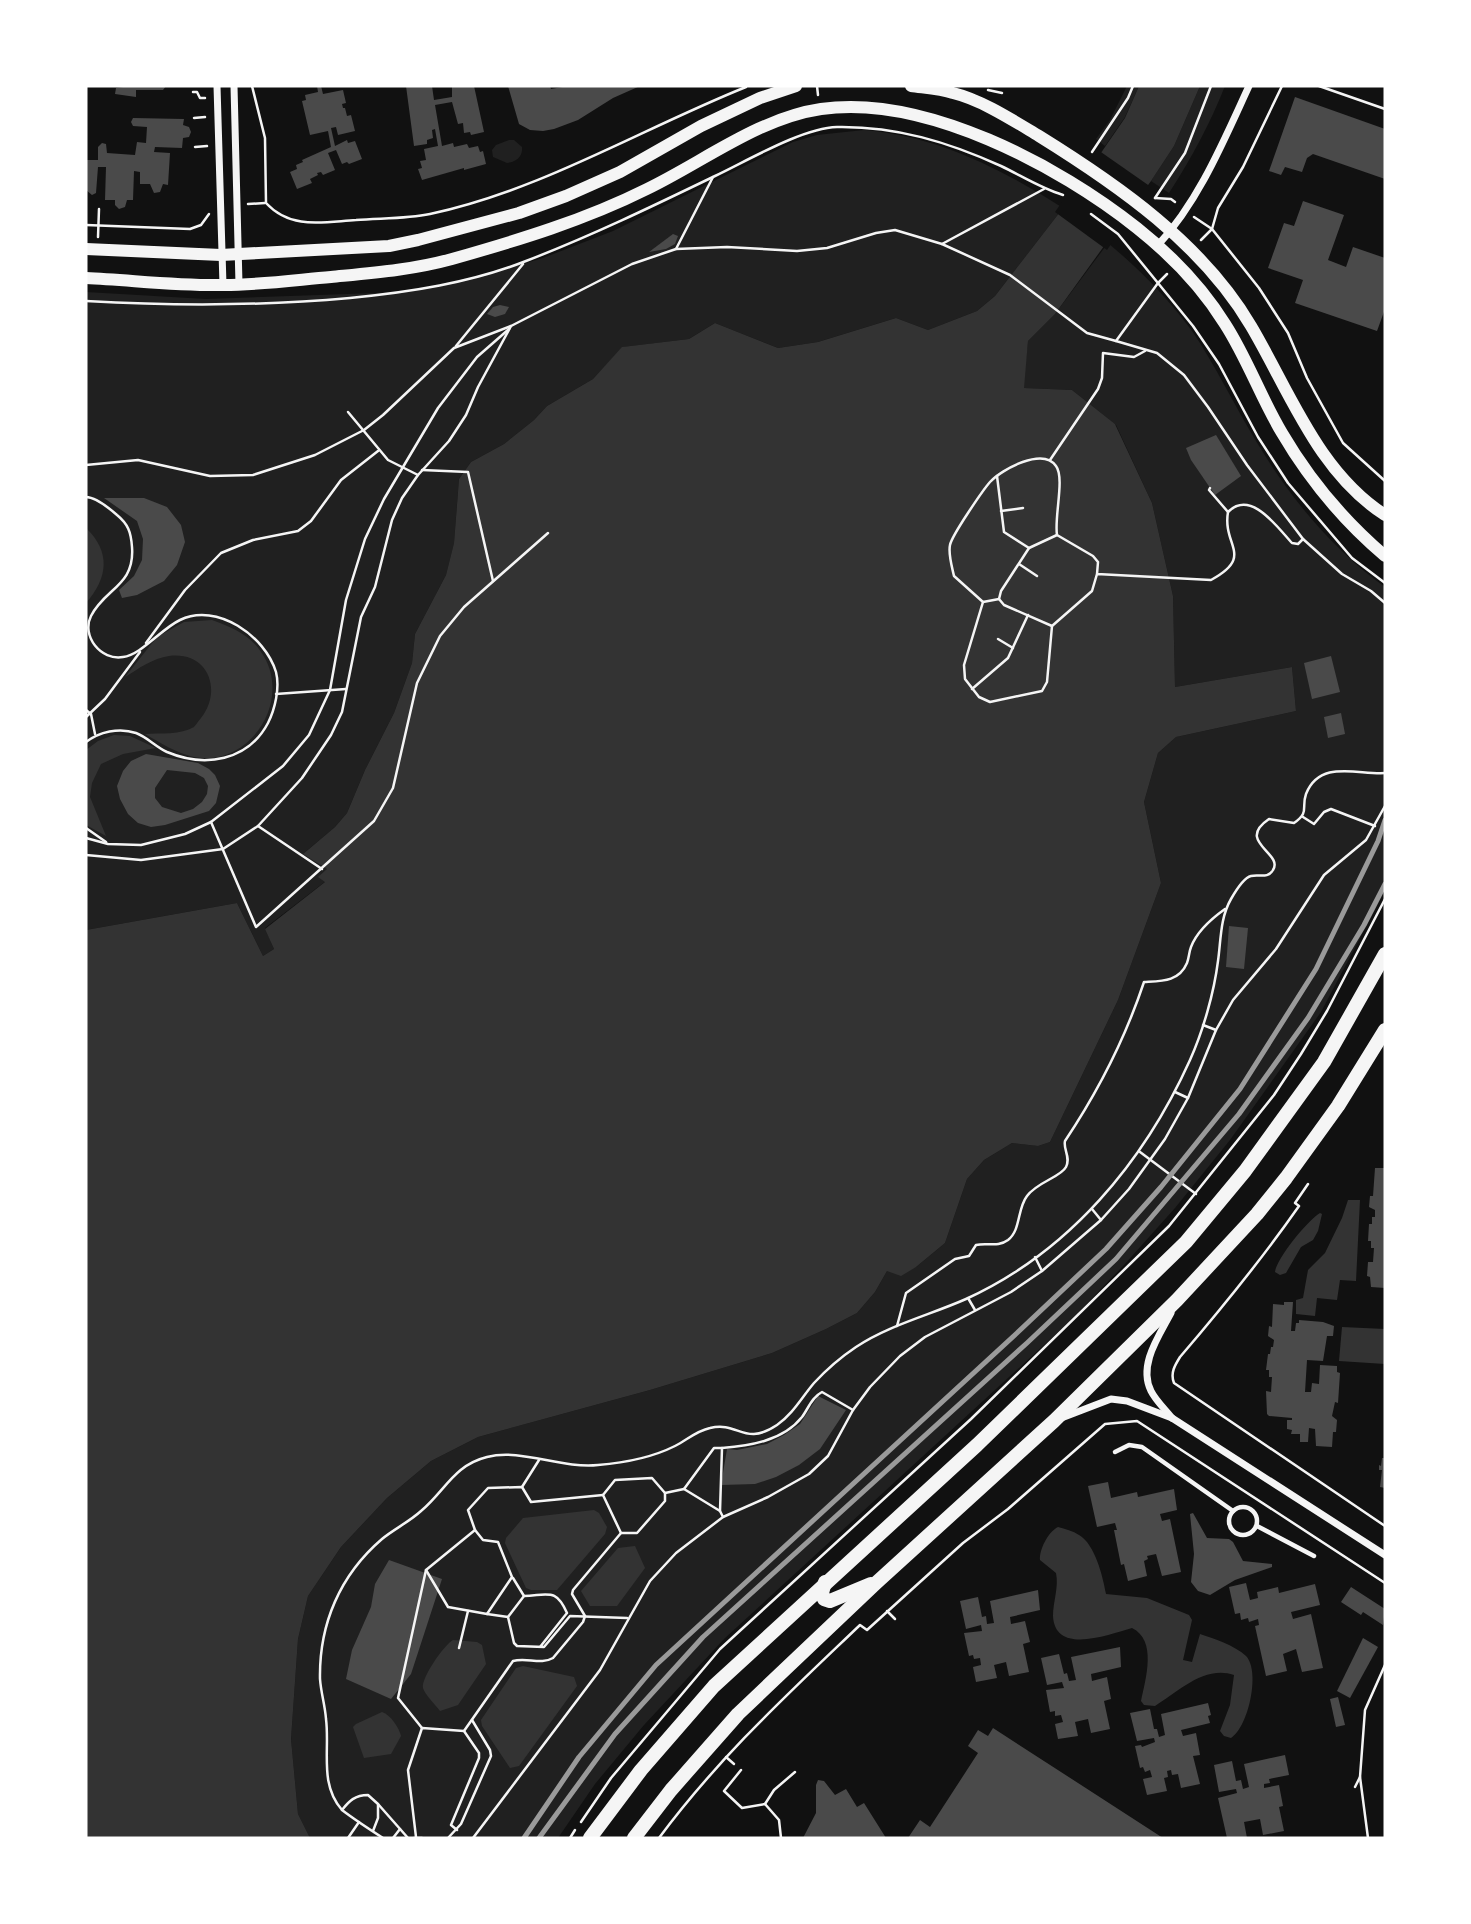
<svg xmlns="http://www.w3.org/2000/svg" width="1471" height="1924" viewBox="0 0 1471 1924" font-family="Georgia,serif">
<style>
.green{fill:#202020}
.water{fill:#333}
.pier{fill:#111}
.building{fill:#4a4a4a;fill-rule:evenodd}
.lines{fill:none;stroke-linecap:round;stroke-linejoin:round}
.path{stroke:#f5f5f5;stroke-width:2.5}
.service{stroke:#f5f5f5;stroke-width:4.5}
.minor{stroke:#f5f5f5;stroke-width:7}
.tertiary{stroke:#f5f5f5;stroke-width:12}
.primary{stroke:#f5f5f5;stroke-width:14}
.rail{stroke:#9a9a9a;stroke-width:5}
</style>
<rect width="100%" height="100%" fill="#111"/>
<g class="green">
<path d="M1127,86H1139L1125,117L1105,146L1096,139L1110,120Z"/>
<path d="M1200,86H1225C1210,124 1191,159 1169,193L1151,181L1174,146Z"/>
<path d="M864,130C937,136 1002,169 1063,208L995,296L977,311L928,330L896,318L818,342L778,348L715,323L689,339L623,347L593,379L547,406L534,420L504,444L471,462L459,479L454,543L446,575L415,634L412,663L394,713L365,770L347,813L335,827L304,853L327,869L326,881L265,928L274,949L263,956L237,903L86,930V292L206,299L405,292L474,278L543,258L613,231L793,142L817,135Z"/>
<path d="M509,140H514L522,147C523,157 516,162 507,163L493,157L492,150L496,145Z"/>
<path d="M1108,243C1139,269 1168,298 1192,331C1216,366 1234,405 1256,441C1290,498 1332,549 1385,587V891L1321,1012L1230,1140L1175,1208L1124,1265L1069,1322L725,1638L644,1725L595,1784L558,1838H310L298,1814L291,1739L298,1639L308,1596L341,1547L387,1498L431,1461L478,1437L650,1390L772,1353L826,1329L857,1313L875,1292L887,1271L916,1267L945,1243L967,1179L984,1160L1012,1143L1038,1146L1050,1142L1118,1000L1161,883L1144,802L1158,753L1176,737L1296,711L1292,667L1175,687L1173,596L1152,503L1116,425L1072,390L1023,388L1028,341L1055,314Z"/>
</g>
<g class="water">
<path d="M1139,86H1200L1174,146L1151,181L1055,314L1028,341L1024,388L1072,390L1115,424L1152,503L1173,596L1175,687L1292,667L1296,711L1176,737L1158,753L1144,802L1161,883L1118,1000L1050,1142L1038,1146L1012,1143L984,1160L967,1179L945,1243L916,1267L901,1276L887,1271L875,1292L857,1313L826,1329L772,1353L650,1390L478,1437L431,1461L387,1498L341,1547L308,1596L298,1639L291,1739L298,1814L310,1838H86V930L237,903L263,956L274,949L265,929L325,882L318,877L327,869L303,854L335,827L347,813L365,770L394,713L412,663L415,634L446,575L454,543L459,479L471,462L504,444L534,420L547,406L593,379L622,347L689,339L715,323L778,348L818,342L896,318L928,330L977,311L995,296L1063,208L1125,118Z"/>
<path d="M86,528C111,552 108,578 86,603Z"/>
<path d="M212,620C231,627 249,634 261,652C294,698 251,768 194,757C176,753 161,743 145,734C160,733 181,735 194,727C195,726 200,719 201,718C223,690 208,651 169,656C153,658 138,669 125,677L157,637L184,622Z"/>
<path d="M114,735L130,736L156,748L123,754L101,764L92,783L90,797L106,836L86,825V750L98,741Z"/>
<path d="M1348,1200H1360L1356,1281L1340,1280L1337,1300L1317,1298L1315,1316L1296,1314V1300L1303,1298L1308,1270L1325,1253L1342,1218Z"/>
<path d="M1320,1213L1322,1214L1318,1231L1313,1240L1301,1247L1286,1273L1280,1275L1275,1272C1277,1258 1307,1221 1320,1213Z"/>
<path d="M1342,1327L1385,1329V1364L1339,1361Z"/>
<path d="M594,1510L599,1513L607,1527L605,1534L557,1590H531L526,1588L505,1543L506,1538L523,1518Z"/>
<path d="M1058,1527C1065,1529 1073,1531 1079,1535C1095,1544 1103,1577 1106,1594L1147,1598L1189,1615L1192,1620L1183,1660L1192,1662L1200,1634C1215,1639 1234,1645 1246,1656C1261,1672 1248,1728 1231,1738L1224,1736L1220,1731L1230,1705L1234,1675C1204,1665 1178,1692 1155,1706L1144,1705L1141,1701C1146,1678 1157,1640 1132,1628C1110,1634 1055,1656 1053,1616C1053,1602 1059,1587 1056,1573L1040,1560C1039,1550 1048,1532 1058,1527Z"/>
<path d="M635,1546L645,1568L617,1606H590L581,1591L618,1548Z"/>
<path d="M453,1640L477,1642L482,1645L486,1664L458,1705L440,1711C435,1704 425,1695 423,1688C421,1678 444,1645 453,1640Z"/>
<path d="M523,1666L574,1677L577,1686L519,1766L510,1768L482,1726L481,1720L516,1668Z"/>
<path d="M382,1712C391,1715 399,1728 401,1736L391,1754L364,1758L353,1727L356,1724Z"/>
</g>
<path class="pier" d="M1098,150L1151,187L1107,250L1055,212Z"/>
<g class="building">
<path d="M130,86H166L163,90H136V97L115,94L116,88Z"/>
<path d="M317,86H321L323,94L343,90L346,103L342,104L343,108H345L347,116L351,115L355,131L338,135L336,127L331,128L335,146L347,140L348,143L355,141L362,159L349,164L347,162L342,164L336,150L328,153L335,170L323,175L321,172L317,173L318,175L310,179L312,183L297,189L290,172L297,169L296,165L303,162L302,160L331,147L328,131L310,135L302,101L306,100L305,95L318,92Z"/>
<path d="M406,86H432L434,100L452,97V86H474L484,132L471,135L470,132L464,133L463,123L458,124L452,102L435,105L442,146L453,143L454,147L467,144L469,148L478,146L480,152L483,151L486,164L464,170V168L422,180L418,169L422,168L420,161L426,160L424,149L438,146L435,129L432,130L433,138L427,140V144L414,146Z"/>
<path d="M508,86H550L551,89L568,86H640L613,98L578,120L554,129L543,131L530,130L519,124Z"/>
<path d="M1295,97L1385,129V179L1313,154L1307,158L1302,172L1285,167L1281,175L1269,171Z"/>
<path d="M133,118L184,119L183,125L189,127L191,132L189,137L183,138L182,148L155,147L154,152L170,153L168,185L163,184L160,192L154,193L150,184H140V172L134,171L133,200H127L125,207L119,209L115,205V200H105L106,167H98L96,193L92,195L86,190V160H98V147L102,143L106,144L107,153L135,155L137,142L146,143L147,127L133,126L131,122Z"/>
<path d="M1303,201L1344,215L1328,260L1346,267L1353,247L1385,258V309L1377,331L1295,303L1303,280L1268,268L1284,223L1294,226Z"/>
<path d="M673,234L678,236L675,244L666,249L649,252Z"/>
<path d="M500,305L509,307L505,314L495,317L487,314L493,307Z"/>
<path d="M1216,435L1241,476L1215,495L1191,460L1186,448Z"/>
<path d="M104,498H144L167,507L181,525L185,542L177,565L164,581L137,595L122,598L119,590L134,576L142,560L143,539L137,521Z"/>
<path d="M1331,656L1340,692L1312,699L1304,663Z"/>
<path d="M1341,713L1345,734L1328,738L1324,717Z"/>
<path d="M146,754L198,763L209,769L215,775L220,786L216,803L209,811L165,825L151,827L138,823L128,814L120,799L117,786L123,771L131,761ZM167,770L195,773L204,778L208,786L207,794L202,802L193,809L181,813L162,807L155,798V788Z"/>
<path d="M1229,926L1248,928L1244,969L1226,967Z"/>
<path d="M1375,1168H1385V1288L1371,1287L1370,1277L1367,1276L1368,1262H1373L1374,1248H1371V1241H1368L1369,1224H1372V1217H1375V1210L1369,1207L1370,1196H1373Z"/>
<path d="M1284,1302H1293L1291,1331H1295L1296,1323H1299V1320L1323,1322L1334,1326L1333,1336H1327L1323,1361L1307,1360L1305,1392H1311L1312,1383L1319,1384L1320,1365L1337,1366V1372L1340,1373L1338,1403L1335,1402L1332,1416L1337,1420L1336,1432H1333L1332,1447L1316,1446L1315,1429L1309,1428L1308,1442H1300V1434H1291L1292,1430L1287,1429V1420H1292V1418L1269,1416L1267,1414L1266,1391L1271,1392L1272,1377H1269V1370H1266L1268,1354H1270L1271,1347H1273L1274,1340L1268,1336L1269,1326L1272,1327L1273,1304L1284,1305Z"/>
<path d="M818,1396L846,1410L820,1449L799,1465L776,1477L755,1484L721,1485L727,1449L737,1450L767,1444L784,1435L800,1424Z"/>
<path d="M1382,1458H1385V1488L1380,1487L1382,1470H1379V1465L1381,1466Z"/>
<path d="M1108,1482L1111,1498L1137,1492L1138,1497L1174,1489L1177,1510L1160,1514L1162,1521L1170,1519L1181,1572L1162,1576L1156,1554L1147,1556L1148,1559L1144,1561L1147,1576L1128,1581L1124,1564L1121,1565L1114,1530H1117L1115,1523L1097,1527L1088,1486Z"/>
<path d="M1193,1513L1207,1538L1229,1539L1233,1542L1243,1561L1272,1564V1567L1235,1580L1210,1595L1198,1591L1191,1582L1194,1554L1190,1514Z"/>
<path d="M389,1560L442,1579L411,1674L391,1699L346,1679L352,1650L371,1607L375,1584Z"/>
<path d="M1246,1583L1250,1600L1258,1598L1257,1592L1278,1587L1279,1593L1315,1584L1320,1605L1291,1612L1293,1619L1311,1614L1323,1668L1302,1672L1296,1649L1283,1654L1287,1671L1266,1676L1255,1626L1259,1625L1258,1619L1249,1622L1248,1618L1241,1620L1240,1613L1235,1614L1229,1587Z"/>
<path d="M1351,1587L1385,1609L1383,1625L1363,1612L1361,1615L1341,1602Z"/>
<path d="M1038,1590L1040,1610L1010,1617L1011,1624L1025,1621L1030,1642L1023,1644L1029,1672L1009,1676L1006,1662L994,1665L997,1678L976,1682L973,1667L981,1665L980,1658L974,1659L973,1655L969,1656L964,1633L982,1631L981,1625L966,1629L960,1601L978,1597L982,1617L986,1616L987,1624L994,1623L990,1601Z"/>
<path d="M1363,1638L1378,1647L1350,1698L1337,1691Z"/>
<path d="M1120,1647L1121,1667L1091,1674L1092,1681L1107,1677L1111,1699L1104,1701L1110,1729L1091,1733L1088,1719L1075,1722L1078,1736L1058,1739L1055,1724L1063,1722L1061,1715L1055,1716V1711L1050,1712L1046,1690L1064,1688L1062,1682L1047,1685L1041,1658L1059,1654L1064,1674L1067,1673L1069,1681L1076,1680L1071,1657Z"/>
<path d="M1338,1697L1345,1725L1336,1727L1330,1699Z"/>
<path d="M1208,1703L1211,1715L1208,1716L1210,1723L1181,1730L1183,1736L1196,1733L1200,1755L1193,1756L1200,1784L1181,1788L1178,1774L1172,1775L1171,1770L1167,1771L1168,1777L1164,1778L1167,1791L1147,1795L1143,1779L1152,1777L1150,1770L1145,1772L1143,1767L1140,1768L1135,1746L1141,1745L1142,1747L1155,1742L1154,1738L1137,1741L1130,1713L1150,1709L1154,1729H1157L1159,1737L1165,1735L1161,1714Z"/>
<path d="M993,1728L1163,1838H908L920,1820L930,1827L978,1753L968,1746L978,1730L988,1736Z"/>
<path d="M1285,1755L1289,1775L1269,1779L1270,1783L1264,1784V1788L1279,1785L1283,1806L1279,1807L1284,1831L1263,1835L1260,1819L1244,1822L1247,1838H1227L1218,1798L1237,1793L1236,1789L1219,1792L1214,1765L1232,1761L1236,1781L1241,1780L1243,1789L1249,1787L1244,1764Z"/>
<path d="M818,1780L824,1781L835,1795L846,1789L857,1807L864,1803L886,1838H803L816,1813V1785Z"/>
</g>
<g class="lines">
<g class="path">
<path d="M252,86L265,138L266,203C291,230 323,222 356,220C380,218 406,219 430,214C542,190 641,129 746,87"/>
<path d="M817,86L818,95"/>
<path d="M1319,86L1385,109"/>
<path d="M988,90L1002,93"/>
<path d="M193,92H197L200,98H205"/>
<path d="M194,118L205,117"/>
<path d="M195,147L207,146"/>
<path d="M1092,152L1128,98L1133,86"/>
<path d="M1155,198L1171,199L1175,202"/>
<path d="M1155,198L1185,153L1211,86"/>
<path d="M248,204L265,203"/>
<path d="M1091,214L1118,234L1193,326L1219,364L1258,437L1288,483L1352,558L1385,583"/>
<path d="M1194,217L1212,229L1259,288L1288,333L1307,378L1343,443L1385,481"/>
<path d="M86,225L190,229L201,225L209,214"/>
<path d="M98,237L99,209"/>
<path d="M1201,240L1212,229L1218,208L1243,167L1282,86"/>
<path d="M942,244L1010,275L1087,333L1116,341"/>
<path d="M676,249L713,177"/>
<path d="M1167,274L1158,283L1116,341L1157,353L1184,375L1208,407L1247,465L1303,539L1342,574L1371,591L1385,603"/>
<path d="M86,301C174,306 262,306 350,298C410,292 470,283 526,261C591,236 653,206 715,176C747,161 802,128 837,127C896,126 948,142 1001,166C1022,176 1040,188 1063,195"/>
<path d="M456,346L523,264"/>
<path d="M348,412L388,460L418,475"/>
<path d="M1050,460L1098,389L1102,378L1103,353L1134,357L1145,351"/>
<path d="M86,465L138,460L210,476L253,475L315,455L364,430L383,415L454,348L511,326L632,264L676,249L727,247L797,251L827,248L876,233L895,230L942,244L1044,189"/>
<path d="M422,470L468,472L493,581"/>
<path d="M997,476L1004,532L1029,548L1001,591L999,599L1004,605L1052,626"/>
<path d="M1210,488L1209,490L1228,512"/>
<path d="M86,497C96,497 109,508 117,515C128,524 131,532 132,547C135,586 105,588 91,616C81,636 101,661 123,657C141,655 161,629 180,620C217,602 265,636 276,672C280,688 275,709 268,723C248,761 205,768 167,752C156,747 147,737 136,733C119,727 99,732 86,742"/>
<path d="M1001,511L1023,508"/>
<path d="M1029,548L1057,535"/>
<path d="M1019,564L1037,576"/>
<path d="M1097,574L1098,562L1093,556L1057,535C1054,517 1065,478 1056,466C1043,447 1002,469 990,482C983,490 952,535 950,545C948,554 952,567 954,576L983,602L964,665L965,679L979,697L990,702L1042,691L1047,682L1052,626L1092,591L1097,574L1211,580C1255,556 1222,546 1228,512C1251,489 1277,527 1292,543L1298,544L1303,539"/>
<path d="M983,602L999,599"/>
<path d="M998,639L1013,648"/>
<path d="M146,643L185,590L221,553L253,540L298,531L311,521L341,480L378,451"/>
<path d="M972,689L1008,658L1028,615"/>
<path d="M276,694L346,689"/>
<path d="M86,710L91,714L95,734"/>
<path d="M86,717L105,699L140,652"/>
<path d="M1303,817L1314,824L1324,812L1331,809L1375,826"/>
<path d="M211,822L256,927L374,821L393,788L417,683L440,636L464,607L548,533"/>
<path d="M258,826L322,869"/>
<path d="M86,828L106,842"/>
<path d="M86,838L108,844L141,845L185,834L211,822L283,766L309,735L330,690L346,600L365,539L384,499L438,408L477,357L509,329"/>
<path d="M86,855L141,860L223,849L258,826L302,778L331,735L342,712L361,617L375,587L392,520L402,498L418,475L449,441L466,415L478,387L511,326"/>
<path d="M1203,1025L1216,1030"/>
<path d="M1175,1092L1188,1098"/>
<path d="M1140,1152L1196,1194"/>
<path d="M1308,1184L1295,1203L1299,1206C1262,1259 1222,1308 1180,1357C1175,1365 1170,1373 1174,1383L1385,1526"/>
<path d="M1092,1209L1101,1220"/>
<path d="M1035,1257L1042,1271"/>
<path d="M968,1298L975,1310"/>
<path d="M897,1326L906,1293L955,1259L969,1256L976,1245C988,1242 997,1248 1008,1240C1021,1230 1017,1209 1027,1196C1037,1182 1061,1177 1066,1167C1071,1157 1063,1150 1065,1141C1099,1090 1125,1039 1144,982C1161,981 1179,982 1187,963C1189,958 1189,952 1191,947C1197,931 1211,919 1225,909"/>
<path d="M652,1478L665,1493V1501L637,1533H621L603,1495L615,1480Z"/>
<path d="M522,1487L539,1460"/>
<path d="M665,1493L684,1489"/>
<path d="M720,1511L684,1489L714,1448H722"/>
<path d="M723,1517L720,1511L722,1448C749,1446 783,1441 802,1417C808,1409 812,1397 822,1392L853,1410"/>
<path d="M426,1570L448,1607L487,1614L512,1577L498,1542L483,1540L475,1530"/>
<path d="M513,1578L524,1596"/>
<path d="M887,1611L895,1619"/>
<path d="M487,1614L508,1617"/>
<path d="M540,1647L567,1613C556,1588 549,1595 524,1596L508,1617L514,1643L517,1646L544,1647L570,1616L627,1618"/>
<path d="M459,1648L468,1611"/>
<path d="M422,1728L398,1698L426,1570L475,1530L468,1510L488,1488L522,1487L531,1502L603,1495"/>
<path d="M464,1731L513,1661C526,1657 541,1665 553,1658L583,1622L585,1616L572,1594L573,1590L621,1533"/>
<path d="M726,1757L734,1764"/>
<path d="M741,1770L724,1791L742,1808L765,1804L779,1820L781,1838"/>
<path d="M1360,1777L1368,1838"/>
<path d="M1355,1787L1360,1777L1365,1710L1385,1665"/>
<path d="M378,1804L408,1838"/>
<path d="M765,1804L774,1790L795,1772"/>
<path d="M342,1810C319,1784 330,1750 326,1719C325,1705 321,1693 320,1679C319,1624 340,1575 382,1539C394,1529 409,1522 421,1511C445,1491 454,1465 487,1457C521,1448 561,1469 598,1465C623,1463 651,1458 675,1446C687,1440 696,1431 710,1428C739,1421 744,1447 777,1425C793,1414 802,1397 814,1383C827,1369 841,1357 856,1347C889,1325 930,1315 966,1299C1069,1252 1144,1162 1190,1060C1203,1031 1214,993 1218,961C1221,940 1220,918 1231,899C1235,892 1243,878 1251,876C1259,874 1268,879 1273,870C1284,853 1235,842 1269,819L1294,823C1310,812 1301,808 1306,794C1320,759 1358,775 1385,773"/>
<path d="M581,1822L611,1778L720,1649L971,1419L1169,1226L1274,1095L1301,1054L1327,1011L1385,899"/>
<path d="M373,1831L378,1818V1804L368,1795C355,1795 349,1801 342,1810C355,1820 369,1829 383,1838"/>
<path d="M416,1837L408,1770L422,1728L464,1731L479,1753V1758L451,1825L457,1830"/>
<path d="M348,1838L359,1822"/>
<path d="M393,1838L400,1829"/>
<path d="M414,1838H422"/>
<path d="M448,1838L461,1824L491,1756L490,1750L472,1720"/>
<path d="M473,1838L600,1670L650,1581L676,1553L723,1517L768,1497L809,1474L828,1456L853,1410L870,1387L900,1356L925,1337L1011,1292L1042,1271L1101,1220L1129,1189L1165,1139L1188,1098L1216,1030L1233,1000L1276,949L1324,875L1366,840L1385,806"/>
<path d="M570,1838L575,1830"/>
<path d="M659,1838C719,1757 788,1694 860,1625L867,1630L963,1543L1008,1509L1105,1424L1137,1421L1385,1583"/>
</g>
<g class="service">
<path d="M1115,1452L1129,1445L1142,1447L1233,1511"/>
<circle cx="1243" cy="1521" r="14"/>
<path d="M1257,1526L1314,1556"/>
</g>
<g class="minor">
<path d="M217,86L223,285"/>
<path d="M234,86L239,284"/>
<path d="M1158,245C1199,201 1224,140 1249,86"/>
<path d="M1171,1313C1159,1336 1138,1365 1151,1391C1156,1401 1165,1409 1172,1418"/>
<path d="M1064,1417L1111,1399L1127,1401L1172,1418L1385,1555"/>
</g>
<g class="tertiary">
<path d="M911,86C925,88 940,89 953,93C982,100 1014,121 1039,136C1118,185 1203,244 1251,326C1290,392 1318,472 1385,515"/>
<path d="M86,249L221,255L389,246L418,240L519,213L566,196L620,172L701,126L760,98L796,86"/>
<path d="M86,278C131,280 178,286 224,285C259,285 296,280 331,277C372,273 412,270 452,259C519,240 585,220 647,189C703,162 759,118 821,109C925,94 1059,166 1137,228C1171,255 1202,287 1225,324C1247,358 1261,398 1282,433C1309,479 1345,522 1385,556"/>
</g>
<g class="primary">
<path d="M825,1582L822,1593L824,1599L830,1601L871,1584"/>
<path d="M590,1838L641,1770L714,1686L977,1445L1186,1242L1245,1171L1324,1062L1385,954"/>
<path d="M634,1838L671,1790L738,1714L876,1583L1054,1421L1177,1300L1257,1214L1286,1178L1338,1106L1385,1030"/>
</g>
<g class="rail">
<path d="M524,1838L579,1757L656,1665L1017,1333L1106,1249L1161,1187L1240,1089L1316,969L1378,841L1385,820"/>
<path d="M539,1838L615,1734L703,1637L1027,1343L1116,1259L1239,1114L1308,1018L1364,925L1385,884"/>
</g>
</g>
<rect width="1471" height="1924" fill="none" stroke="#ffffff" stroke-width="175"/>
</svg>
